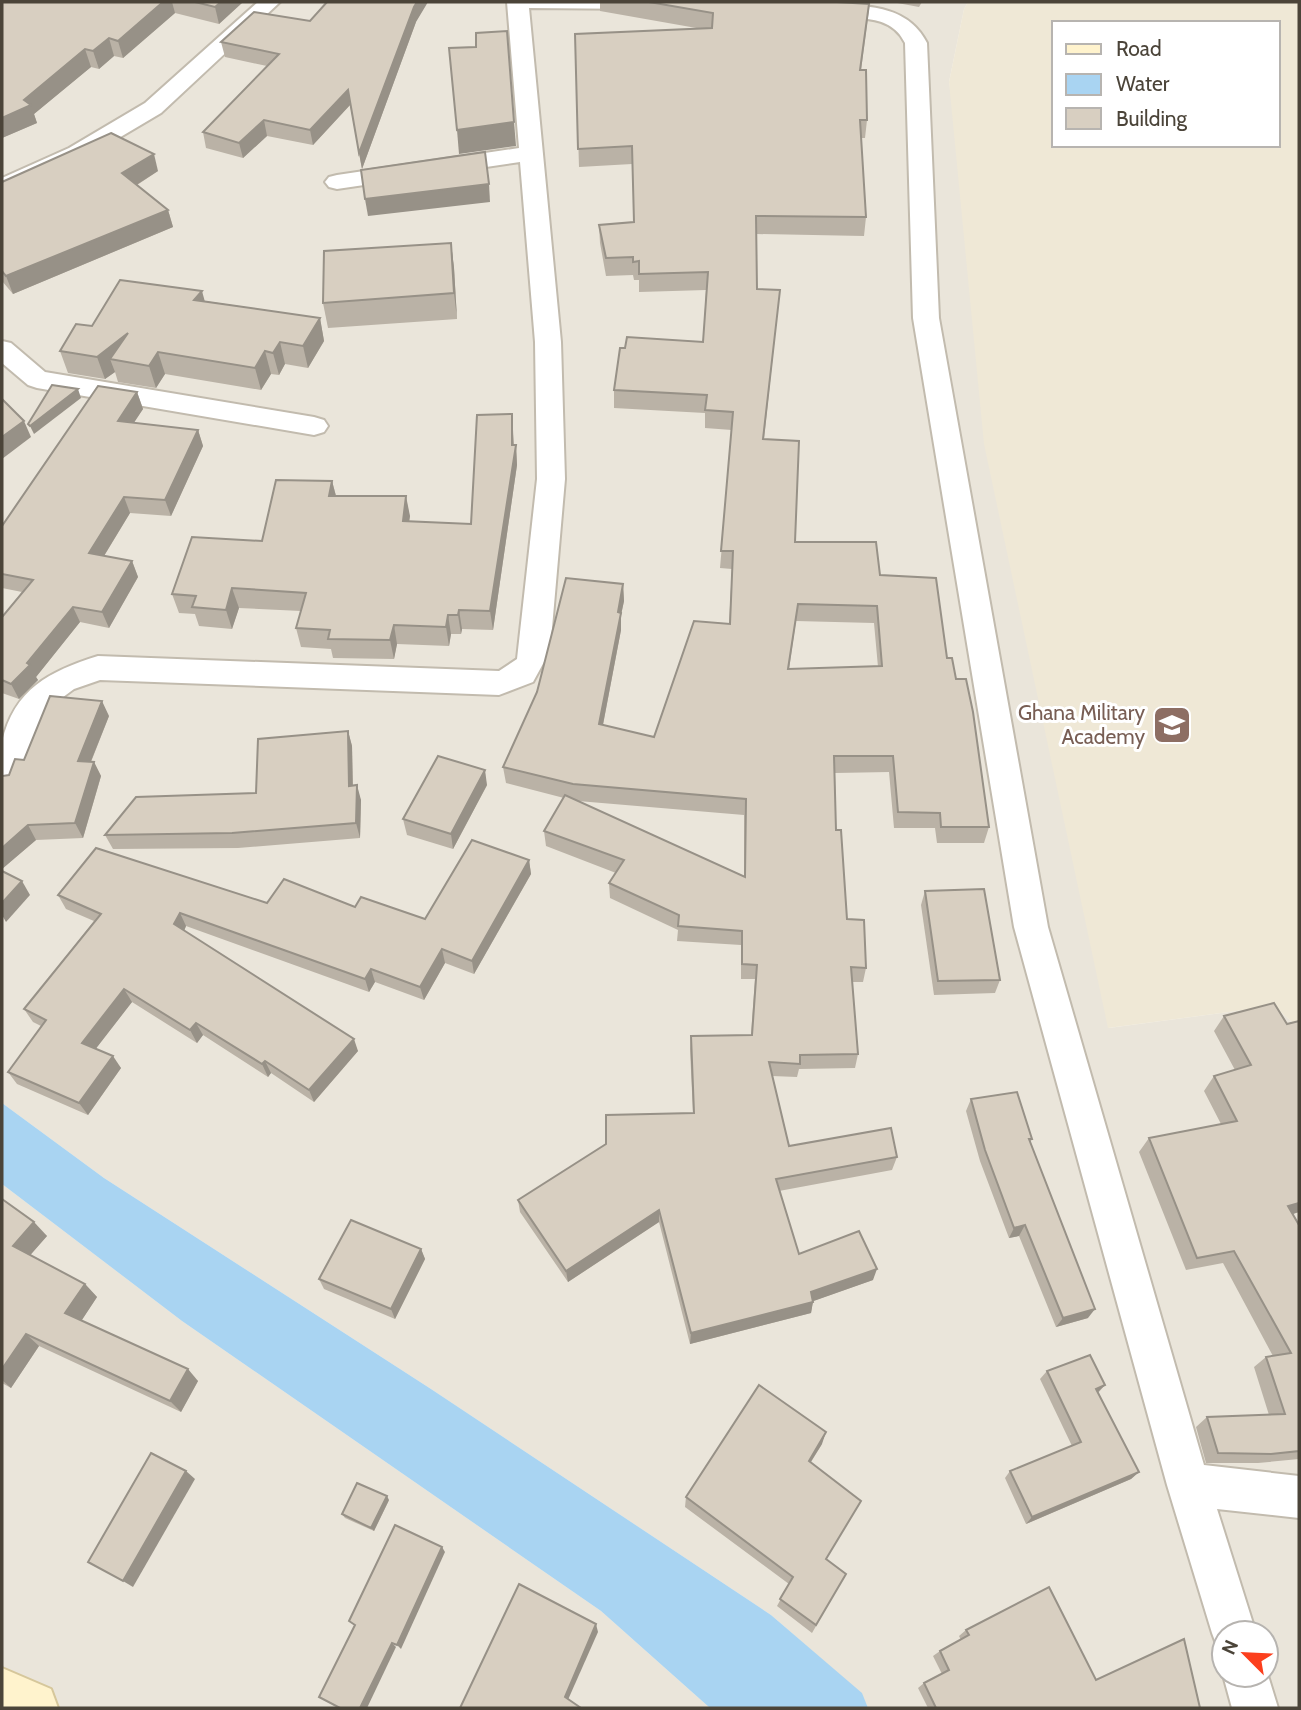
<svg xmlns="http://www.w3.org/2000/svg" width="1301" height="1710" viewBox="0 0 1301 1710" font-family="Cabin,sans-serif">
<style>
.residential{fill:#eae5da;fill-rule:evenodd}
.education{fill:#efe8d6;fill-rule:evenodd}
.water{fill:#a9d4f2}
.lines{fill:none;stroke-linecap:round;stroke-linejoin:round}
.minor-casing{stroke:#c2bbae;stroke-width:4}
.secondary-casing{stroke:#d6c79b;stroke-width:4}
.minor{fill:#fff;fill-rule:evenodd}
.secondary{fill:#fff3cd;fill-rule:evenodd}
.wall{fill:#bab2a6;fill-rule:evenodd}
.shaded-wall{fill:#979187}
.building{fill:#d8cfc1;stroke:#979187;stroke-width:2;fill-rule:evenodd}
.labels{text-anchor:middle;stroke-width:6;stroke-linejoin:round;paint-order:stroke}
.education-label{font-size:21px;fill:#785e54;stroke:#fff;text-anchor:end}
</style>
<rect width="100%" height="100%" fill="#f6f3ec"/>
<g class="residential">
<path d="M2,2H968L964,9L949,82L1109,1028L1274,1006L1299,1028V1708H868L861,1693L771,1615L431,1389L104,1178L2,1103ZM1224,1633H1266V1675H1224Z"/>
<path d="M2,1184L182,1321L601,1611L710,1708H2Z"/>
</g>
<path class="education" d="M968,2H1299V1028L1274,1006L1108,1028L984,444L949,82L964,9ZM1054,23H1278V145H1054Z"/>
<path class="water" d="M2,1103L104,1178L431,1389L771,1615L862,1693L868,1708H710L601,1611L182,1321L2,1184Z"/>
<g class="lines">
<defs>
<g id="minor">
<path d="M258,2H280L161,113L85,158L2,194V178L69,148L145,103Z"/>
<path d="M507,2L654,3L644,9L529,8L561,342L565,479L550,651L533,682L499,695L100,680L74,689L47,709L13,787L2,791C2,776 0,756 2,742C14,689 50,671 98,656L499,671L517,659L537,479L535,342L520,162L337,189L329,187L325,182L329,177L337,175L519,148Z"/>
<path d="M824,4C863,6 907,3 927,43L939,318L1048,927L1204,1465L1299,1476V1518L1217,1509L1256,1633H1224V1651L1218,1649L1212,1633L1167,1485L1014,927L913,318L905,43C889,9 847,22 817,14L813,10L817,6Z"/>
<path d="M2,341L11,343L45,372L314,417L324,420L328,426L324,432L314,435L37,388L28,385L2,363Z"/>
<path d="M1266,1669L1278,1708H1232L1223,1675L1224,1674L1266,1675Z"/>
</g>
<path id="secondary" d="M2,1668L51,1689L58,1708H2Z"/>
</defs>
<use href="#minor" class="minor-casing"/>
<use href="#secondary" class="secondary-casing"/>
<use href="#minor" class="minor"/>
<use href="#secondary" class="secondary"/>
</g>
<g class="wall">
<path d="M2,2H243L219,24L175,13L123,58L114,56L99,69L91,67L34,114L37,123L2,138Z"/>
<path d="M600,2H870L861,70L867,120L865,138H861L866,217L864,236L757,234V289L778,308L764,439L795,542L880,575L947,658L989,827L984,843H937L935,828H894L889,772L835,773L836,830L847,919L866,968L863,982H852L858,1054L855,1068L799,1069L797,1077L772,1076L789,1146L897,1157L892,1170L779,1191L799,1254L873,1280L813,1301L811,1313L690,1344L659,1222L568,1282L520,1212L518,1200L693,1113L690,1049L691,1036L751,1035L755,979H741V945L677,941L678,930L610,898L609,883L616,873L546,846L544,831L564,798L506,783L503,767L623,584L624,601L621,615V630L603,725L654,737L729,624L732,569L720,568L732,430L705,428V413L614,408V390L625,348L703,342L706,290L639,292V280H634L633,275L606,276L600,243L599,225L634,222L632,164L579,167L575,34L702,29L600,11ZM796,621L874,623L878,667L789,669ZM578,801L744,815V876Z"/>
<path d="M892,2H922L919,7Z"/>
<path d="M310,21L416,22L362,169L350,105L313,145L267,136L243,158L206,148L203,132L267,66L225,57L221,42Z"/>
<path d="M158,171L137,185L168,210L173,227L13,294L2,281V182Z"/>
<path d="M451,243L454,268L457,319L328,328L323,303Z"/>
<path d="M205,301L320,318L324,341L308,368L285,364L279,375L271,374L261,390L165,374L156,388L118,382L115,372L105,379L68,373L60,351L92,326Z"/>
<path d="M137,392L143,409L133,423L198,430L203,446L171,516L130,513L104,556L132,561L138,577L109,628L80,622L36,677L38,680L19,699L2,693V617L22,592L2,588V526Z"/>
<path d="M512,414L514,445H516L517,465L493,630L462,629L461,634H451L449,646L397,644L394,659L333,658L331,649L301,647L296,628L301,611L239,608L232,629L199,626L195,614L179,613L172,594L262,541L332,481L336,496L410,516L409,521L471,524Z"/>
<path d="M109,716L91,762H94L101,776L83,838L36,840L2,869L9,775L24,760Z"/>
<path d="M348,731L352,746L353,786L361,800L360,838L238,848L113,849L105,835L256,793Z"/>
<path d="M487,785L453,849L407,835L403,819Z"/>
<path d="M529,860L531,874L474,974L445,963L424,1000L375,982L369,992L186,926L184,931L358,1051L314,1102L271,1073L268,1077L203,1035L197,1043L132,1002L96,1048L121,1068L88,1115L17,1084L8,1072L41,1026L33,1022L24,1009L94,921L66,909L58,895L355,907L425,919Z"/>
<path d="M925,891L1000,980L995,993L934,995L921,905Z"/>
<path d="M1224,1016L1287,1024L1299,1021V1212L1293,1214L1299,1225V1459L1258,1463H1206L1196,1427L1207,1417L1269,1415L1254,1367L1266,1357L1273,1356L1223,1263L1186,1270L1139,1152L1149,1138L1221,1124L1204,1091L1214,1076L1235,1070L1214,1031Z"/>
<path d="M971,1099L1032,1139L1030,1143L1088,1318L1056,1327L1019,1236L1009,1238L980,1161L966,1111Z"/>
<path d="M2,1199L47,1236L30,1255L85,1284L97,1297L81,1321L198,1381L181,1412L39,1346L11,1388L2,1383Z"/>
<path d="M421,1249L425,1259L395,1319L324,1289L319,1279Z"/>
<path d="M1047,1371L1105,1385L1098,1393L1139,1472L1131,1479L1026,1524L1005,1478L1010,1471L1072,1446L1040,1379Z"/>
<path d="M822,1444L811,1462L855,1510L826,1559L846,1574L812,1633L777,1606L789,1584L685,1507L686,1497Z"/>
<path d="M389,1500L374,1531L345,1518L342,1514Z"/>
<path d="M966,1630L1096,1680L1200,1708H928L918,1688L924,1683L942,1674L933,1656L940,1651L961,1640L959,1636Z"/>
</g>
<g class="shaded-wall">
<path d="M163,2H172L175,13L123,58L118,41Z"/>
<path d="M221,2H243L219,24L215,7Z"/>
<path d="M417,2H428L416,22L362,169L359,153L414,7Z"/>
<path d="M109,38L114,56L99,69L93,51Z"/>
<path d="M85,49L91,67L34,114L37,123L2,138V118Z"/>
<path d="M348,90L350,105L313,145L310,130Z"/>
<path d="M264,120L267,136L243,158L239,143Z"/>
<path d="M514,122L516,146L459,154L457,130Z"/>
<path d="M154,154L158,171L127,191L122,173Z"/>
<path d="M489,184L490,202L368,216L365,199Z"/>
<path d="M168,210L173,227L13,294L6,276Z"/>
<path d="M451,243L454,268L457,319L454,293Z"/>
<path d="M202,291L208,313L194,300Z"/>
<path d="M320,318L324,341L308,368L303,346Z"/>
<path d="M128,333L110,359L115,372L105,379L97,357Z"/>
<path d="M280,342L285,364L279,375L273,353Z"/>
<path d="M265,351L271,374L261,390L255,368Z"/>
<path d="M158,352L165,374L156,388L149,366Z"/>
<path d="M78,389L81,398L34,434L30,426Z"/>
<path d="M137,392L143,409L124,438L118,421Z"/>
<path d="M512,414L513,434L514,457L516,445L517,465L493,630L490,611L512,445Z"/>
<path d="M24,421L31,437L2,459V437Z"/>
<path d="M198,430L203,446L171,516L165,500Z"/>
<path d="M332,481L337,500L329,496Z"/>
<path d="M406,496L410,516L406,541L403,521Z"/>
<path d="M124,497L130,513L96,569L89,553Z"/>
<path d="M132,561L138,577L109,628L102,612Z"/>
<path d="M623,584L624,601L621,615V630L600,740L599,724Z"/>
<path d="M232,588L239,608L232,629L226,610Z"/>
<path d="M73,607L80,622L36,677L38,680L19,699L11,684Z"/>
<path d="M459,610L462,629L461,634L458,615Z"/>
<path d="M448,615L451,634L449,646L446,627Z"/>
<path d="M394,625L397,644L394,659L390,640Z"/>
<path d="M102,701L109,716L85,776L78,761Z"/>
<path d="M348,731L352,746L353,801L349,786Z"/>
<path d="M94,762L101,776L83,838L75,823Z"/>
<path d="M485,770L487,785L453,849L451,834Z"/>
<path d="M357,785L361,800L360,838L356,823Z"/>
<path d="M28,825L36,840L2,869V848Z"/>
<path d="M529,860L531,874L474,974L472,961Z"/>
<path d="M22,881L30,895L6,922L2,915V903Z"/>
<path d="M180,913L186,926L181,938L174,924Z"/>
<path d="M442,949L445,963L424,1000L420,987Z"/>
<path d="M371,969L375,982L369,992L365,979Z"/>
<path d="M124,989L132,1002L91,1055L82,1043Z"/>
<path d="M196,1023L203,1035L197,1043L190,1030Z"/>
<path d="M354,1039L358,1051L314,1102L309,1090Z"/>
<path d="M113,1056L121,1068L88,1115L79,1103Z"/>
<path d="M265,1061L271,1073L268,1077L262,1064Z"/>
<path d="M1299,1203V1212L1276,1219L1288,1206Z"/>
<path d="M659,1210V1222L568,1282L566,1271Z"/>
<path d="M34,1222L47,1236L26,1260L13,1246Z"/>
<path d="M1025,1225L1019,1236L1009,1238L1014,1228Z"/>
<path d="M421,1249L425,1259L395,1319L391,1309Z"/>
<path d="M877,1269L873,1280L808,1303L811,1292Z"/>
<path d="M85,1284L97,1297L78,1326L65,1313Z"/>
<path d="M813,1302L811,1313L690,1344L691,1333Z"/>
<path d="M1095,1309L1088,1318L1056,1327L1063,1318Z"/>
<path d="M26,1334L39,1346L11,1388L2,1380V1369Z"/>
<path d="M188,1369L198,1381L181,1412L170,1401Z"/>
<path d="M1105,1385L1097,1393L1096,1389Z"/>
<path d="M826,1432L822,1444L805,1471L809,1461Z"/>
<path d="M186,1471L195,1479L133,1587L123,1581Z"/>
<path d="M1139,1472L1131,1479L1026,1524L1032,1517Z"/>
<path d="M387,1496L389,1500L374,1531L371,1528Z"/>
<path d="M442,1547L445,1552L401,1649L397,1645Z"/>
<path d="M596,1624L598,1632L567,1702L565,1697Z"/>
<path d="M392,1643L396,1647L367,1708H360Z"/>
</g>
<g class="building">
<path d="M2,2H163L118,41L109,38L93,51L85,49L24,100L31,105L2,118Z"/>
<path d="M195,2H221L215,7Z"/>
<path d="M327,2H417L414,7L359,153L348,90L310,130L264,120L239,143L203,132L279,54L221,42L254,12L310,21Z"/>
<path d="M649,2H837L869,4L860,70H866L867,120H860L866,217L756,216L757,289L780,290L763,439L799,441L795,542H876L880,575L936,578L947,658H952L956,679H966L973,712L989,827H941L940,813L898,812L893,756H834L836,830H841L847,919L864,920L866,968L851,967L858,1054L800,1055V1064L769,1062L789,1146L891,1128L897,1157L776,1179L799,1254L859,1231L877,1269L811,1292L813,1302L691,1333L659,1210L566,1271L518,1200L606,1144V1115L694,1113L691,1036L752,1035L757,965L742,964V931L678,926L679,915L609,883L624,860L544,831L565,795L745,877L746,799L573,784L503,767L537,692L566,578L623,584L618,612L621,613L599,724L654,737L694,621L730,624L733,551H721L733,412L705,410L707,395L614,390L620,348H625L627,337L703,342L708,272L639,274V261L633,262V257L606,258L599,225L634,222L632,146L578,149L575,34L712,28L713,13ZM798,604L877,606L882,666L788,669Z"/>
<path d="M507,31L514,122L457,130L449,48L476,47V33Z"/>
<path d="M111,133L154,154L122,173L168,210L6,276L2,271V182Z"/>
<path d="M485,152L489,184L365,199L361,170Z"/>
<path d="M451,243L454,293L323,303L324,251Z"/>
<path d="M120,280L202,291L194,300L320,318L303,346L280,342L273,353L265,351L255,368L158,352L149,366L110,359L128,333L97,357L60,351L76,324L92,326Z"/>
<path d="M52,385L78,389L30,426L28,424Z"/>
<path d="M98,386L137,392L118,421L198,430L165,500L124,497L89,553L132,561L102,612L73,607L27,663L30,665L11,684L2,680V617L33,580L2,574V526Z"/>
<path d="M2,399L24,421L2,437Z"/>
<path d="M512,414V445H516L490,611L459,610L458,615H448L446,627L394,625L390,640L328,639L330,630L296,628L306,593L232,588L226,610L192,607L196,596L172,594L192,537L262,541L276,480L332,481L329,496H406L403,521L471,524L477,415Z"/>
<path d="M50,696L102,701L78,761L94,762L75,823L28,825L2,848V776L9,775L15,759L24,760Z"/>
<path d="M348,731L349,786L357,785L356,823L232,833L105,835L136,797L256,793L258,739Z"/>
<path d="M438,756L485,770L451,834L403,819Z"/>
<path d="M472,840L529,860L472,961L442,949L420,987L371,969L365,979L180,913L174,924L354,1039L309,1090L265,1061L262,1064L196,1023L190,1030L124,989L82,1043L113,1056L79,1103L8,1072L46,1020L24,1009L101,914L58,895L96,848L267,903L284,879L355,907L361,897L425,919Z"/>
<path d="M2,871L22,881L2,903Z"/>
<path d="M984,889L1000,980L938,981L925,891Z"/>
<path d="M1274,1003L1287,1024L1299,1021V1203L1288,1206L1299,1225V1451L1271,1454L1218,1453L1207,1417L1285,1414L1266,1357L1291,1353L1234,1251L1197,1258L1149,1138L1237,1121L1214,1076L1251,1065L1224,1016Z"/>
<path d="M1017,1092L1032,1139H1029L1095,1309L1063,1318L1025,1225L1014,1228L985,1150L971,1099Z"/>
<path d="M2,1199L34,1222L13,1246L85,1284L65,1313L188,1369L170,1401L26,1334L2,1369Z"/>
<path d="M351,1220L421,1249L391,1309L319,1279Z"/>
<path d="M1090,1355L1105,1385L1096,1389L1139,1472L1032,1517L1010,1471L1081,1442L1047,1371Z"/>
<path d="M759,1385L826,1432L809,1461L861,1501L826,1559L846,1574L816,1625L780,1599L793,1577L686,1497Z"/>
<path d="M151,1453L186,1471L123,1581L88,1562Z"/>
<path d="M357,1483L387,1496L371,1528L342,1514Z"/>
<path d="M395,1525L442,1547L397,1645L392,1643L360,1708H340L319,1697L355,1625L349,1621Z"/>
<path d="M519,1584L596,1624L565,1697L581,1708H460Z"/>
<path d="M1049,1587L1096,1680L1184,1639L1200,1708H936L924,1683L949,1670L940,1651L969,1635L966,1630Z"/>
</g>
<defs>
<symbol id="school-square" viewBox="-11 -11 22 22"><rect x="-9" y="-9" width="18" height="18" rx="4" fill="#8d6e63" stroke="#fff"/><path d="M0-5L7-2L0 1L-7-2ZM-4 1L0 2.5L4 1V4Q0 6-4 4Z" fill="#fff"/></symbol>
</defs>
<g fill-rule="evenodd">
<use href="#school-square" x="1150" y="703" width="44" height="44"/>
</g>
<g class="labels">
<g class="education-label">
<text x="1145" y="720">Ghana Military<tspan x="1145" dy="24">Academy</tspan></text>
</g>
</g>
<rect width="1301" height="1710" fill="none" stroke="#4b4439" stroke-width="7"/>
<rect x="1052" y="21" width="228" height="126" fill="#ffffff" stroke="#b7b4b0" stroke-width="2"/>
<rect x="1066" y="44" width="35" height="10" fill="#fff3cd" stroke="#b7b4b0" stroke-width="2"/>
<text x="1116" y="56" font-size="21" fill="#4b4439">Road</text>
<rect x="1066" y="74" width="35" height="21" fill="#a9d4f2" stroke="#b7b4b0" stroke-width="2"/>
<text x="1116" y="91" font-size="21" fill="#4b4439">Water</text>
<rect x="1066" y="108" width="35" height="21" fill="#d8cfc1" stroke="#b7b4b0" stroke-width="2"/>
<text x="1116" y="126" font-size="21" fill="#4b4439">Building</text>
<g transform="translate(1245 1654) rotate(294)"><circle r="33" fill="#ffffff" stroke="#b7b4b0" stroke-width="2"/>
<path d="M0-5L12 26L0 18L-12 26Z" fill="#fc3f1d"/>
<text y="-10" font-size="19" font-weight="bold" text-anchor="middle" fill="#4b4439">N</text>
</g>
</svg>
